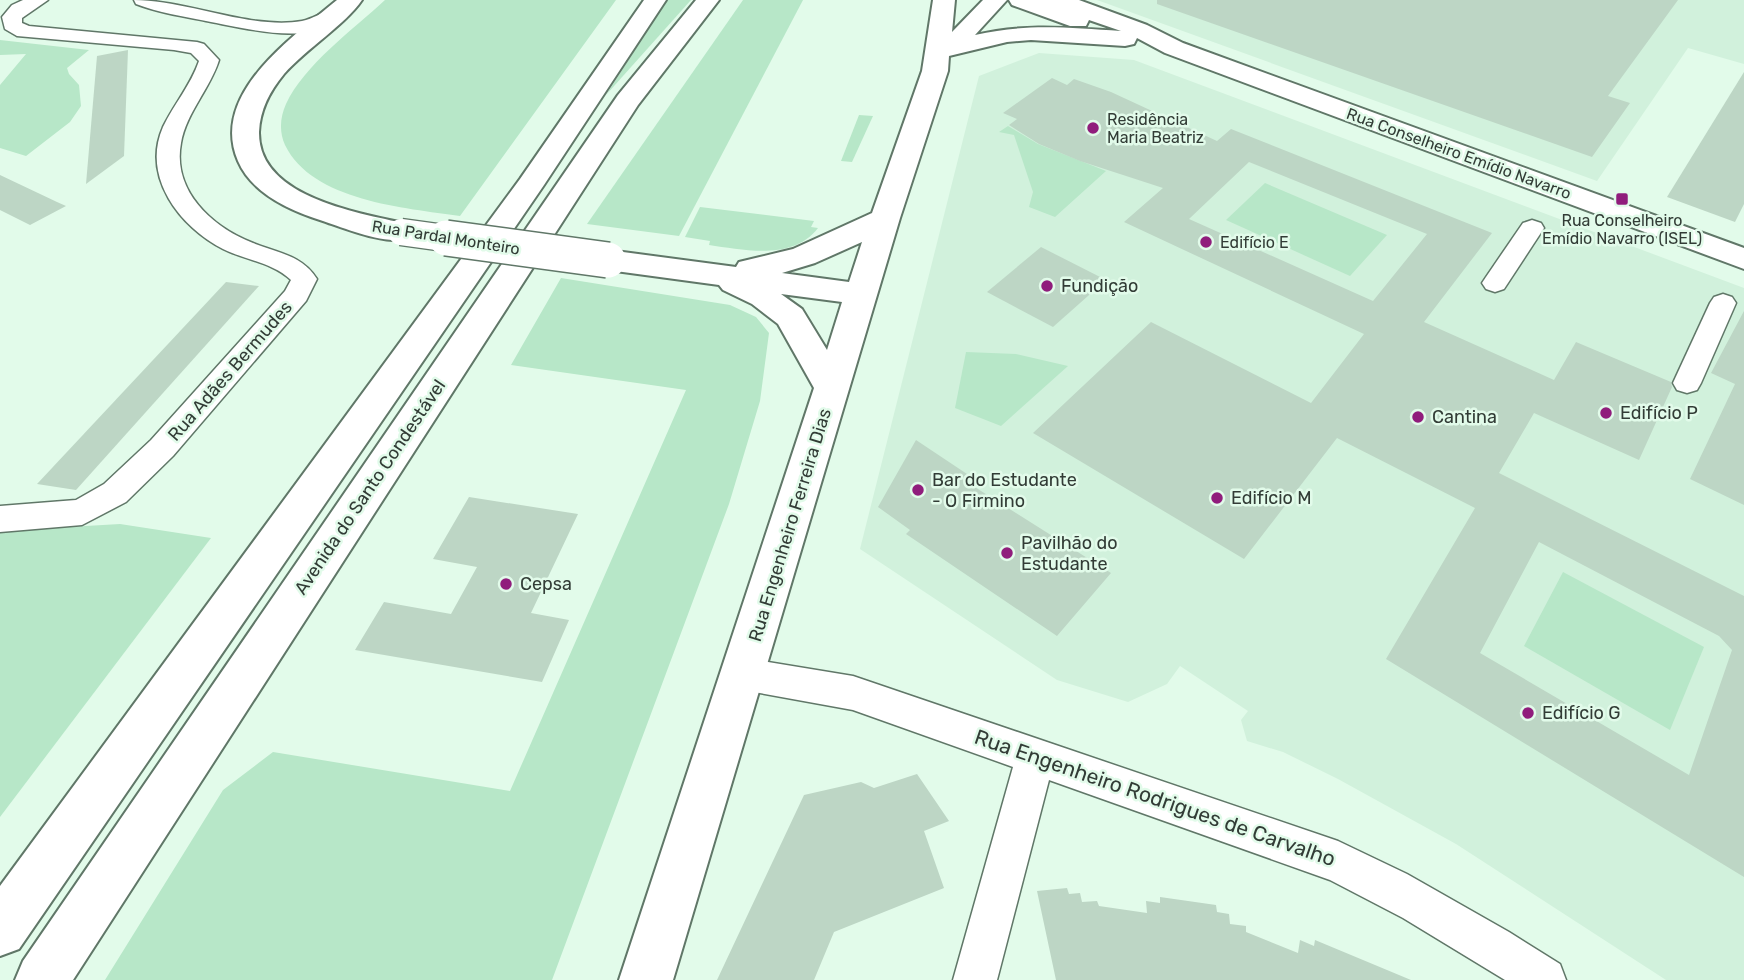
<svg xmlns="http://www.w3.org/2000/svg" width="1744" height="980" viewBox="0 0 1744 980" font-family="Rubik,sans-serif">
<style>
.built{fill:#d1f1dc}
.green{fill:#b7e7c8}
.building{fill:#bdd6c5;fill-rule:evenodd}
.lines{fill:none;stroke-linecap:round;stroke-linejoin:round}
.street-casing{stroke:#607768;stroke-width:3}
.secondary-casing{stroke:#607768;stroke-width:4}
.highway-casing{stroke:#607768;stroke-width:4}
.street{fill:#fff;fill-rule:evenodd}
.secondary{fill:#fff;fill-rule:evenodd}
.highway{fill:#fff;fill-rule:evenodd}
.secondary-bridge-far1-casing{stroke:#607768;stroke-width:29;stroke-linecap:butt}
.secondary-bridge-casing{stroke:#607768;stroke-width:38;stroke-linecap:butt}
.secondary-bridge-far1{stroke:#fff;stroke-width:26}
.secondary-bridge{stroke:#fff;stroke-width:35}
.poi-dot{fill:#901d7c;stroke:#e2fbea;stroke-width:2.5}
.labels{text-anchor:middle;stroke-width:5;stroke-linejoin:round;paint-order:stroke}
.far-poi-label{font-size:16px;fill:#323c36;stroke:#e2fbea;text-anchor:start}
.far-street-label{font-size:16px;fill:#323c36;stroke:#e2fbea}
.poi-label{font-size:18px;fill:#323c36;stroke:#e2fbea;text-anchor:start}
.street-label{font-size:18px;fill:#323c36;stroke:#e2fbea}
.near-street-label{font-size:21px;fill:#323c36;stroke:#e2fbea}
</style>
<rect width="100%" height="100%" fill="#e2fbea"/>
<g class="built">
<path d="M1097,0H1744V64L1688,48L1597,181Z"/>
<path d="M1039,53L1134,60L1744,288V980H1666L1456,844L1338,779L1283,752L1247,741L1241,720L1248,711L1180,666L1167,684L1128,702L1057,680L860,549L979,76Z"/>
</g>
<g class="green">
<path d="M385,0H616L460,216C405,208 312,201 285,145C279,132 280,117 286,104C304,65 354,29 385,0Z"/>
<path d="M667,0H691L606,95Z"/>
<path d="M743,0H803L679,236L587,224Z"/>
<path d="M0,40L89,50L67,68L69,74L79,85L81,106L70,122L26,156L0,148V85L26,54L0,55Z"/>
<path d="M859,115L873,116L852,162L841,161Z"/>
<path d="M1008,126L1038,144L1106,171L1055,217L1029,207L1033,192L1014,135L999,132Z"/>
<path d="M1265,183L1387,235L1350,276L1226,220Z"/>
<path d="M700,207L814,221L811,227L818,228C793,261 744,250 709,245L710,241L685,237Z"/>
<path d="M561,278L730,305L756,317L769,333L760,401L729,504L552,980H105L223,790L273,752L510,791L686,390L511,365Z"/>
<path d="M966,352L1016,354L1068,366L1001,426L955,408Z"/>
<path d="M120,524L211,538L0,817V531Z"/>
<path d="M1563,572L1704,647L1670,730L1524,646Z"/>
</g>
<g class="building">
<path d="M1157,0H1678L1608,96L1630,103L1592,157L1157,4Z"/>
<path d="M128,50L124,156L86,184L97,56Z"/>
<path d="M1744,72V204L1735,222L1667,197Z"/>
<path d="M1052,78L1067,85L1074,79L1111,92L1217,141L1231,129L1492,233L1424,322L1554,380L1576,342L1671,382L1672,387L1639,460L1534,413L1499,473L1744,596V877L1386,659L1475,508L1337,438L1244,559L1033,433L1151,322L1311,403L1364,334L1124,222L1163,188L1080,161L1039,144L1009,125L1017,119L1003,113ZM1249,162L1427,234L1373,301L1189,219ZM1539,542L1719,636L1732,650L1689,775L1480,653Z"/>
<path d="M0,175L57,202L66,206L30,225L0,210Z"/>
<path d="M1041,247L1106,280L1053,327L987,292Z"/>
<path d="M226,282L259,286L76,490L37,484Z"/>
<path d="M1744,311V505L1690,479L1735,384L1711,373Z"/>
<path d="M916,440L967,474L962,479L1111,573L1057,636L906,534L910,530L878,507Z"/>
<path d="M469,497L578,514L531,613L569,620L542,682L355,650L384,602L451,614L477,567L433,559Z"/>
<path d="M917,774L949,821L924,831L944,888L834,932L814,980H717L804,795L861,782L874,788Z"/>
<path d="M1067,888L1069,894L1080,893L1082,902L1097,901L1099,906L1147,913L1146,901L1160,903V897L1216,905L1217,912L1229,914L1230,924L1246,926V932L1298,953L1300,940L1314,946L1315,940L1411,980H1056L1037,891Z"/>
</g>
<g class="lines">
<defs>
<g id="street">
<path d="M23,0H48L22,18V23L29,26L197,42L204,44L219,60C210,89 186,113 181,143C172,191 212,227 253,243C278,253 302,255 317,279L306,301L173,456L126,502L82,525L0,532V506L76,500L104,484L151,440L285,291L291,280C272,262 245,260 223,249C180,227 141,177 163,127C174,104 191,85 199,61L191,53L174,50L17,36L5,29L2,17L12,5Z"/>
<path d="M134,0C187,0 251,30 302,21C313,19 322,12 333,9L343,15C317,49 240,27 206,21C182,16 159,13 136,4Z"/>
<path d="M1532,220L1541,223L1544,228L1504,289L1495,292L1486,289L1482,283L1486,277L1523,223Z"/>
<path d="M1723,294L1732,297L1736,303L1701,383L1697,390L1687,393L1677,390L1673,383L1710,303L1714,297Z"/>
<path d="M743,658L853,676L1338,841L1407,874L1509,932L1560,964L1566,980H1505L1403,918L1330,880L1049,780L997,980H953L1013,767L853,710L743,690L730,686L725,674L730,662Z"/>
</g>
<g id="secondary">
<path d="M337,0H362C346,24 306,49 284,74C270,91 260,109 259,132C258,199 362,213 412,225L416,232L412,239C386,245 349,230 323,221C291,211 252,194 238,161C209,94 293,37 337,0Z"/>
<path d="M933,0H955L952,32L983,0H1007L975,35C1027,23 1068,28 1121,31L1089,20L1086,26H1070L1012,5L1009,0H1079L1147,25L1183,43L1744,248V269L1165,53L1137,38L1134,44L1125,46L1031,40L1007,42L949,56L948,71L900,218L673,980H619L814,388L778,324L752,304L723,290L719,285L608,270L597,267L592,260L597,253L608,250L736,267L739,262L793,249L872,213L922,71ZM862,242L849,282L782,273L815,263ZM781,294L842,302L827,350L802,309Z"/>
</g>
<g id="highway">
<path d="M644,0H666L544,185L19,949L0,956V886L520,179Z"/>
<path d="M696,0H719L638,105L73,980H15L23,961L618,95Z"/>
</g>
</defs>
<use href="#street" class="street-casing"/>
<use href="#secondary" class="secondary-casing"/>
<use href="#highway" class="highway-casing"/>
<use href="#street" class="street"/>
<use href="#secondary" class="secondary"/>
<use href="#highway" class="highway"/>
<defs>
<path id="secondary-bridge-far1" d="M401,232L459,240"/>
<path id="secondary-bridge" d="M446,238L608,260"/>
</defs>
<use href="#secondary-bridge-far1" class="secondary-bridge-far1-casing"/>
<use href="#secondary-bridge" class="secondary-bridge-casing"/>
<use href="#secondary-bridge-far1" class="secondary-bridge-far1"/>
<use href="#secondary-bridge" class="secondary-bridge"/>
</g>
<g class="poi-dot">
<circle cx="1093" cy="128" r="7"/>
<rect x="1615" y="192" width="14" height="14" rx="3.5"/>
<circle cx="1206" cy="242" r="7"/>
<circle cx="1047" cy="286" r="7"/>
<circle cx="1606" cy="413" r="7"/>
<circle cx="1418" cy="417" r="7"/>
<circle cx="918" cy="490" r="7"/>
<circle cx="1217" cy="498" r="7"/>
<circle cx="1007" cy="553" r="7"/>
<circle cx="506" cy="584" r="7"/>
<circle cx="1528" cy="713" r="7"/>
</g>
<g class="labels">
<g class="far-poi-label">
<text x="1107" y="125">Residência<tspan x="1107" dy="18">Maria Beatriz</tspan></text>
<text x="1622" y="226" text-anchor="middle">Rua Conselheiro<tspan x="1622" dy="18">Emídio Navarro (ISEL)</tspan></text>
<text x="1220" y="248">Edifício E</text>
</g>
<g class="far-street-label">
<text transform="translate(1459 153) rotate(20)" y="6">Rua Conselheiro Emídio Navarro</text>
<text transform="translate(446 237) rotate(9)" y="6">Rua Pardal Monteiro</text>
</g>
<g class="poi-label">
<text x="1061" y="292">Fundição</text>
<text x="1620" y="419">Edifício P</text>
<text x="1432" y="423">Cantina</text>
<text x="932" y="486">Bar do Estudante<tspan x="932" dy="21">- O Firmino</tspan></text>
<text x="1231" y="504">Edifício M</text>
<text x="1021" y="549">Pavilhão do<tspan x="1021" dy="21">Estudante</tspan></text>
<text x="520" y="590">Cepsa</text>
<text x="1542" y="719">Edifício G</text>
</g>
<g class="street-label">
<text transform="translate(230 371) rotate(-49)" y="6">Rua Adães Bermudes</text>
<text transform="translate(370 487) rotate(-56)" y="6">Avenida do Santo Condestável</text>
<text transform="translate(790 525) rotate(-73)" y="6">Rua Engenheiro Ferreira Dias</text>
</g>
<g class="near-street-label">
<text transform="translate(1155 798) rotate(19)" y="7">Rua Engenheiro Rodrigues de Carvalho</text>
</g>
</g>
</svg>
